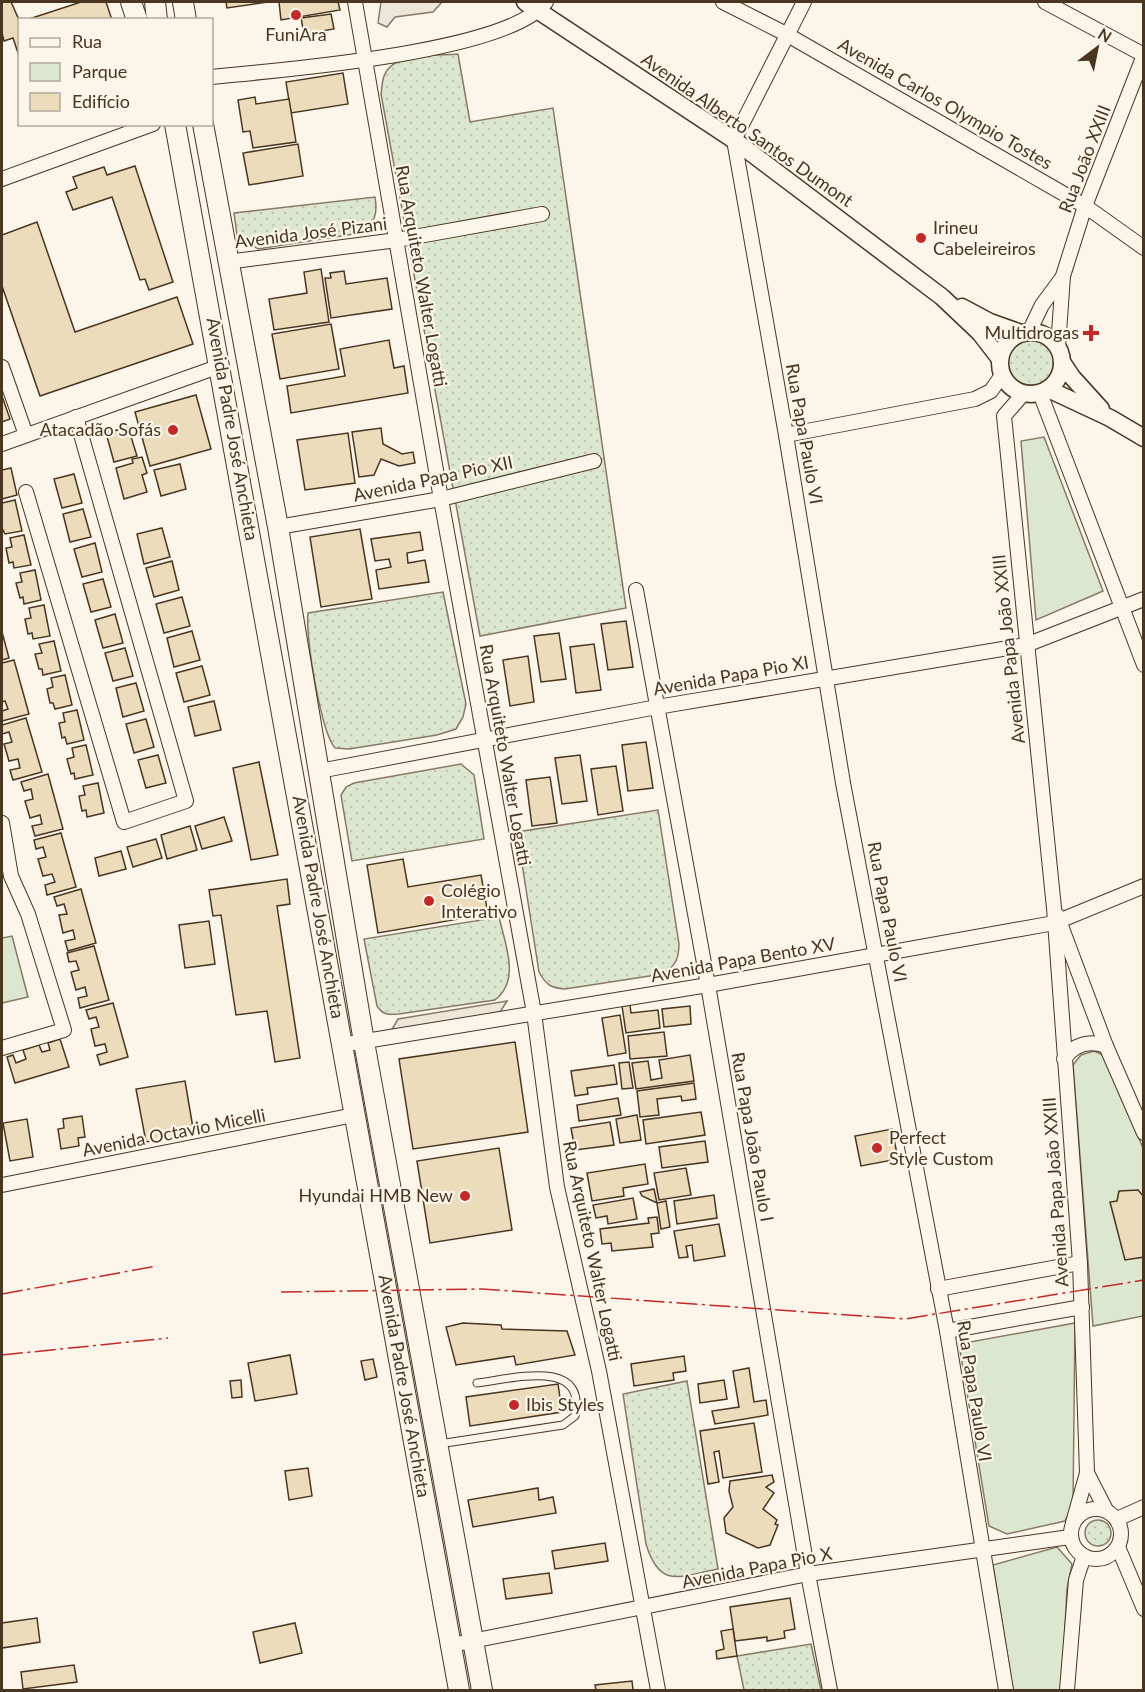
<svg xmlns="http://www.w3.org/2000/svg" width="1145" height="1692" viewBox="0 0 1145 1692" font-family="Lato,sans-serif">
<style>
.grass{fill:url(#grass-dots);stroke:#887966;stroke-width:1.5}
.park{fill:#dce7d0;stroke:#887966;stroke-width:1.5}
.parking{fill:#ede7d9;stroke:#887966;stroke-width:1.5}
.building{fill:#ecdcbc;stroke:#4a3520;stroke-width:1.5}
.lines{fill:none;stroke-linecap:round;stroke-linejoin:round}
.service-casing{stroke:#4a3520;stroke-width:9}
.minor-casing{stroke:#4a3520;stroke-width:16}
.tertiary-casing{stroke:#4a3520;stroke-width:19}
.secondary-casing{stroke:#4a3520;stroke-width:22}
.service{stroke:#fbf6e9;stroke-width:7}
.minor{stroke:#fbf6e9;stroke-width:14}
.tertiary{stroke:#fbf6e9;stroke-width:16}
.secondary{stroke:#fbf6e9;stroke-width:20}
.power{stroke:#c62828;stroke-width:1.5;stroke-dasharray:21 4.5 3 4.5;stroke-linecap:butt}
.poi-dot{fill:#c62828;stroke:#fbf6e9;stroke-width:2}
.labels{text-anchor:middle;stroke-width:4.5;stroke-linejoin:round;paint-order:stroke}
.poi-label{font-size:18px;fill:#4a3520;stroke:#fbf6e9;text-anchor:start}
.street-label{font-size:18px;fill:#4a3520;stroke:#fbf6e9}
</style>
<defs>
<pattern id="grass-dots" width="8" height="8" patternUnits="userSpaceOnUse" patternTransform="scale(1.5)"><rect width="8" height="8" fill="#dce7d0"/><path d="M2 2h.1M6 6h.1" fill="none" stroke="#bec7b2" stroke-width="1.8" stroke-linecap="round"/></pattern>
</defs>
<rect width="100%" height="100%" fill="#fbf6e9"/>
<g class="grass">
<path d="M458,54L470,122L553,108L626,608L480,636L381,94C382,88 382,79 385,74C395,52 437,56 458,54Z"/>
<path d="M375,197C378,215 375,222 360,233L258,249L237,235L234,213Z"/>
<circle cx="1031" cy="362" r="23"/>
<path d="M443,592L466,704L463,717L456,729L437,735L349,749L335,748C321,732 305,636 308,613Z"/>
<path d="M461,764L474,775L484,839L352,861L341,795L346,787L354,783Z"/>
<path d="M658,810L679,944C679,962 673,970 656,975L565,989C551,988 546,985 539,972L517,832Z"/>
<path d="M499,917C505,944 521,980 495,1000L399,1014C388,1015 383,1015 377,1006L364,939Z"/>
<path d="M687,1381L718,1569C680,1576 660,1590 646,1544L623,1394Z"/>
<circle cx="1098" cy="1533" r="13"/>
<path d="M811,1644L821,1690H744L737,1656Z"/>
</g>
<g class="park">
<path d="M1044,437L1103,591L1036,620L1021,441Z"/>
<path d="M12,936L28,997L2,1003V938Z"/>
<path d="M1094,1051L1103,1055L1143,1148V1316L1093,1326L1073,1065L1081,1055Z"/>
<path d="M1075,1323L1073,1504L1065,1521L1007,1534L989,1526L959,1344Z"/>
<path d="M1057,1547L1072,1564L1067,1589L1062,1690H1013L993,1565Z"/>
</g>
<g class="parking">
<path d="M381,2H442L433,12L395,17L387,27L378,23Z"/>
<path d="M507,1001L500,1012L391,1031L398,1019Z"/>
</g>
<g class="building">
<path d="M2,2H11L20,22V59L13,38L4,41L2,33Z"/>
<path d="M81,2H106L112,20H26Z"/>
<path d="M226,2H268L227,8Z"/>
<path d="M279,2H338L340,10L281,20Z"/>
<path d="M331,14L334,29L304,34L301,18Z"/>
<path d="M343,73L348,104L291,113L286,82Z"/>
<path d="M255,97L256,104L289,99L296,142L253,148L250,131L243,132L238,100Z"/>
<path d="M298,144L303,176L249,185L243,153Z"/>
<path d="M135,166L173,282L149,290L145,279L140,280L112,197L73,210L66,192L77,188L73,177L104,167L107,175Z"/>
<path d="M37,222L75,332L177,297L193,344L40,396L2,286V235Z"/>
<path d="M321,269L329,322L274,330L269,299L307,293L304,272Z"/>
<path d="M344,271L346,284L387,278L392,309L331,318L325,278H331L330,273Z"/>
<path d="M331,324L339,369L280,379L272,334Z"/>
<path d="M389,340L394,368L404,366L408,393L291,413L287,386L345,376L340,349Z"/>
<path d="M196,395L211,449L150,466L135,412Z"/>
<path d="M2,396L10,419L2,422Z"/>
<path d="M128,427L137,456L114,462L106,433Z"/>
<path d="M381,428L383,444L402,454L413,452L415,463L399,466L381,459L374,475L359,477L352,432Z"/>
<path d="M348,433L355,483L305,490L297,440Z"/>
<path d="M142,457L147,473L142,475L147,492L124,499L116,468L133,463L132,459Z"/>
<path d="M180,464L186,489L161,496L154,470Z"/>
<path d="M11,468L17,495L2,499V470Z"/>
<path d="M74,474L82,503L62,508L54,479Z"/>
<path d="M15,500L22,531L5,534L2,528V503Z"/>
<path d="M83,509L91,537L70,542L63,514Z"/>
<path d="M162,528L170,557L144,564L137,534Z"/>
<path d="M360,529L372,599L321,607L310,537Z"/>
<path d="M420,532L423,550L407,553L408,563L425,560L429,582L379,589L376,570L391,567L389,559L375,561L371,539Z"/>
<path d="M24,535L31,565L14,568L13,562L9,563L6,548L12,547L10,538Z"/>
<path d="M95,543L102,572L82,577L74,549Z"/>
<path d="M172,561L179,590L154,597L146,568Z"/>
<path d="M35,570L41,600L24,604L23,597L20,598L16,583L22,582L20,573Z"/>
<path d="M103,579L111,607L91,612L83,584Z"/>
<path d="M182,597L190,626L164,633L156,604Z"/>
<path d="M44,605L50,636L33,639L32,633L28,634L25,619L31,618L29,608Z"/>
<path d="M115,614L123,643L103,648L95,620Z"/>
<path d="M626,621L633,667L608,670L601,624Z"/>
<path d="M192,631L200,660L174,667L167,638Z"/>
<path d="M2,632L9,658L2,660Z"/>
<path d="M559,633L566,679L541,682L534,636Z"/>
<path d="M54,641L61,671L43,675L42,669H39L35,654L42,653L39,644Z"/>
<path d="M594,644L601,690L576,693L570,647Z"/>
<path d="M125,648L133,676L113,681L105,653Z"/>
<path d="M528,656L534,702L510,706L503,660Z"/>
<path d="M14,660L29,714L2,721V711L8,709L5,701L2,702V663Z"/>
<path d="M202,666L210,695L184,702L176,673Z"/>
<path d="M65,675L72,705L55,709L53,703H50L47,689L53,687L51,678Z"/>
<path d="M136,683L144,711L123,717L116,688Z"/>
<path d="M214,701L221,730L195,736L188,707Z"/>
<path d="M77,710L84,740L67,744L65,737L62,738L59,723L65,722L63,713Z"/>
<path d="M26,718L42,772L13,780L10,770L20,768L18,759L9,761L4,744L12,742L9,732L2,734V725Z"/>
<path d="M146,719L154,747L134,753L126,724Z"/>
<path d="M646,742L653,788L628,791L622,745Z"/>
<path d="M86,745L93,775L75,779L74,773L71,774L67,759L74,757L72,748Z"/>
<path d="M158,755L166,783L146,788L138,760Z"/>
<path d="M580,755L587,801L562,804L555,758Z"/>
<path d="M259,762L278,855L251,860L233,768Z"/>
<path d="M616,766L623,811L598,815L591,769Z"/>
<path d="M48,774L63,829L35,836L32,826L42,824L40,815L30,818L25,801L33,799L31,789L24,791L21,782Z"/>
<path d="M550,777L557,823L532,826L526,780Z"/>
<path d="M98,783L104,813L87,817L86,810L82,811L79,796L85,795L83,786Z"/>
<path d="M224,817L232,841L202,849L195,826Z"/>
<path d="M190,826L197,850L167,859L161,835Z"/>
<path d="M61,833L76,887L47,895L45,885L55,882L52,874L43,876L38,859L46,857L43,847L36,849L34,840Z"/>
<path d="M156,839L162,858L133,867L127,847Z"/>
<path d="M121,851L126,869L99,876L95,858Z"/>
<path d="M403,859L408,887L481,875L488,914L378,933L367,865Z"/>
<path d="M287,879L290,904L277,906L300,1058L275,1062L267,1011L236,1015L221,915L213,916L209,890Z"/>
<path d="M81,889L96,943L68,951L65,941L75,939L73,930L63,933L59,915L67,914L64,904L57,906L54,897Z"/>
<path d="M209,921L215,964L185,968L179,925Z"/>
<path d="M94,946L109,1000L80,1008L78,998L87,996L85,987L76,990L71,972L79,970L76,961L69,962L67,953Z"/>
<path d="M113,1003L128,1057L100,1065L97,1055L107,1052L105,1044L95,1046L91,1029L99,1027L96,1017L89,1019L86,1010Z"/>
<path d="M630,1005L631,1013L658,1010L660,1028L626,1033L622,1006Z"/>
<path d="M690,1006L691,1024L664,1027L662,1009Z"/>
<path d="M620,1015L626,1053L608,1056L602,1018Z"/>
<path d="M664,1032L667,1056L630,1059L628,1036Z"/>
<path d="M60,1039L69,1067L15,1083L7,1057L13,1055L16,1063L26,1059L23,1050L39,1045L42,1052L50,1050L48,1043Z"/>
<path d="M515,1042L528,1132L413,1149L399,1059Z"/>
<path d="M690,1055L694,1081L636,1089L632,1063L648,1061L651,1080L662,1078L659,1060Z"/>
<path d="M629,1062L633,1088L622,1089L619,1063Z"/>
<path d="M614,1065L617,1084L587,1088L588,1094L575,1096L571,1071Z"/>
<path d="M185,1081L194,1134L146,1142L136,1089Z"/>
<path d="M694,1083L696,1099L682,1101L681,1096L657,1099L659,1115L640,1117L637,1091Z"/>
<path d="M618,1098L621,1115L579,1121L577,1105Z"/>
<path d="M701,1112L705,1135L646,1144L643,1120Z"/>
<path d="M637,1115L641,1140L620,1143L616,1119Z"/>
<path d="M82,1116L85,1137L78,1138L79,1146L61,1149L58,1129L64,1128L63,1119Z"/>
<path d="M27,1119L33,1157L10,1161L3,1123Z"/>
<path d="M610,1122L614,1145L575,1150L571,1128Z"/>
<path d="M892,1129L898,1159L861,1166L855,1136Z"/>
<path d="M705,1141L708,1162L662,1168L659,1147Z"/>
<path d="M499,1148L512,1230L430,1243L417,1161Z"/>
<path d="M645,1164L648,1184L623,1188L624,1196L592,1201L587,1173Z"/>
<path d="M686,1168L691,1195L659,1200L654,1173Z"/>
<path d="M654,1189L657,1203L642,1196L640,1192Z"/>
<path d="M1138,1190L1144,1197V1257L1125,1260L1110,1202L1117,1201L1119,1191Z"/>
<path d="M714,1195L717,1218L677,1224L674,1201Z"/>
<path d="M633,1198L637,1219L608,1224L607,1216L596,1218L593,1205Z"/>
<path d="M666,1201L670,1227L661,1229L657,1203Z"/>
<path d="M657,1217L659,1233L651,1234L653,1247L612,1251L611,1243L602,1244L600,1229L649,1223L648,1218Z"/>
<path d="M719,1224L725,1256L694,1261L692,1245L686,1246L688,1257L679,1258L674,1231Z"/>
<path d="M463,1323L501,1325L502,1329L567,1331L575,1355L516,1365L514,1356L456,1365L446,1327Z"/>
<path d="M290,1355L297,1394L255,1401L248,1363Z"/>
<path d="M684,1356L686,1371L673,1373L674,1380L634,1386L631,1364Z"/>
<path d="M373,1359L377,1377L365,1380L361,1361Z"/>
<path d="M749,1368L754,1402L766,1400L768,1415L715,1424L712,1411L739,1407L733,1371Z"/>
<path d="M241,1380L242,1397L232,1398L230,1381Z"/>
<path d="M724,1380L727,1399L700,1403L698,1384Z"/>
<path d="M558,1384L562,1412L470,1426L466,1397Z"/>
<path d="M754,1423L762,1472L723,1478L719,1451L714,1452L719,1482L708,1484L700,1431Z"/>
<path d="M308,1468L312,1496L289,1500L285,1471Z"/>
<path d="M772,1475L774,1482L766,1487L774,1493L763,1509L777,1520L775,1524L778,1525L770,1545L758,1548L726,1533L724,1518L733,1507L729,1491L730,1481Z"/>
<path d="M538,1488L539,1500L553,1497L556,1513L473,1527L468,1500Z"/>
<path d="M605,1543L608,1561L555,1569L552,1551Z"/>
<path d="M549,1573L552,1593L506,1599L503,1579Z"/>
<path d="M790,1598L795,1629L784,1631L785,1638L767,1641V1637L735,1641L730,1607Z"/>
<path d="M37,1618L40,1642L2,1648V1623Z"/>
<path d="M295,1623L302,1653L260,1663L253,1632Z"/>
<path d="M733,1629L737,1656L717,1659L716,1651L724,1649L721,1631Z"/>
<path d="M74,1665L77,1682L23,1689L21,1672Z"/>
<path d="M632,1681L633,1690H596L595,1685Z"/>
</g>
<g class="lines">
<defs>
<path id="service" d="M439,1444L563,1425L575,1416C587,1357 512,1379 477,1383"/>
<g id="minor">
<path d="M355,2L441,499L534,1013L557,1187L599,1371L658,1690"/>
<path d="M723,2L786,34L1085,206L1144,248"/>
<path d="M804,2L734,140L786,435L843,783L947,1331L1006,1690"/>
<path d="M1045,2L1144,55"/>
<path d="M212,77C278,70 509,53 546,2"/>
<path d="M2,179L153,124"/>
<path d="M227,262L397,240L542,214"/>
<path d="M1029,332L1042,305L1062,278"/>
<path d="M1058,347L1063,276L1085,206L1144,55"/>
<path d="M2,367L26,435"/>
<path d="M1024,393L1004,416L1054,908L1080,1263L1087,1473L1073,1523"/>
<path d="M1040,393L1144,665"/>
<path d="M786,435L975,399L991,391L1002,375"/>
<path d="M2,444L220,366"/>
<path d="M26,492L124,822L186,801L76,417"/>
<path d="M278,527L441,499L594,461"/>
<path d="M636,590L708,985L808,1574L830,1690"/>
<path d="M319,771L657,707L1026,645L1144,599"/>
<path d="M2,823L11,876L28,914L64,1030L2,1048"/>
<path d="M1057,915L1106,1046L1144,1133"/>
<path d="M341,1045L708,985L1054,923L1144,886"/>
<path d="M1064,1059C1074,1044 1089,1040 1106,1046"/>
<path d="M2,1185L354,1115"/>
<path d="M938,1289L1080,1263"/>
<path d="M947,1331L1082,1307"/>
<path d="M1087,1473L1106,1510"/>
<circle cx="1096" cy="1534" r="25"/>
<path d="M1117,1519L1144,1507"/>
<path d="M1118,1547L1144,1609"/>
<path d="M452,1645L808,1574L1070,1537"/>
<path d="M1067,1690L1076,1580L1084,1556"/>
</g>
<g id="tertiary">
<path d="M525,2L734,140L942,297L980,333L1000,359"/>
<path d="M962,307L990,322L1021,333"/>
<circle cx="1031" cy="363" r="31"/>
<path d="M1062,362L1072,377L1101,409"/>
<path d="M1048,389L1110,418L1144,438"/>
</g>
<g id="secondary">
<path d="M131,2L137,20"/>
<path d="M155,2L157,20"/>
<path d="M183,2L186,20"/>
<path d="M175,124L459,1690"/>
<path d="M203,124L278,527L364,1042L482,1690"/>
</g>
</defs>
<use href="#service" class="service-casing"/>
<use href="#minor" class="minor-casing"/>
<use href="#tertiary" class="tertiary-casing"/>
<use href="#secondary" class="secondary-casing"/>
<use href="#service" class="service"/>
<use href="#minor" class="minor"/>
<use href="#tertiary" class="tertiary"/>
<use href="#secondary" class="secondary"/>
<g class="power">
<path d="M281,1292L482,1289L905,1319L1144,1280"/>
<path d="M2,1294L157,1266"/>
<path d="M2,1355L168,1338"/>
</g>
</g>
<g class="poi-dot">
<circle cx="296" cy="15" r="6"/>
<circle cx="921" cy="238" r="6"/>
<path d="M1088 324h6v6h6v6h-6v6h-6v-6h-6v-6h6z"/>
<circle cx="173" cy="430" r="6"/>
<circle cx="429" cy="901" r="6"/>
<circle cx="877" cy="1148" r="6"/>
<circle cx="465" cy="1196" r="6"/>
<circle cx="514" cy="1405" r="6"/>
</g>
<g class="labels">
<g class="poi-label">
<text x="296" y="41" text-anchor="middle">FuniAra</text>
<text x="933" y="234">Irineu<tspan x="933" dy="21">Cabeleireiros</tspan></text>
<text x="1079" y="339" text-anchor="end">Multidrogas</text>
<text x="161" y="436" text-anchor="end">Atacadão Sofás</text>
<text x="441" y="897">Colégio<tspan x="441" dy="21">Interativo</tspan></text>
<text x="889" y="1144">Perfect<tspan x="889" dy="21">Style Custom</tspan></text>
<text x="453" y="1202" text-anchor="end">Hyundai HMB New</text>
<text x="526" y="1411">Ibis Styles</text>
</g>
<g class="street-label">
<text transform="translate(945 104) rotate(30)" y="6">Avenida Carlos Olympio Tostes</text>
<text transform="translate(747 130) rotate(35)" y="6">Avenida Alberto Santos Dumont</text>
<text transform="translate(1085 159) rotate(-69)" y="6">Rua João XXIII</text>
<text transform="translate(311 233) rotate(-7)" y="6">Avenida José Pizani</text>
<text transform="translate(421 276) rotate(80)" y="6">Rua Arquiteto Walter Logatti</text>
<text transform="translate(232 429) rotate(80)" y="6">Avenida Padre José Anchieta</text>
<text transform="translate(804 434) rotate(80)" y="6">Rua Papa Paulo VI</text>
<text transform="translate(433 479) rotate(-12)" y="6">Avenida Papa Pio XII</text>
<text transform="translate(1009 649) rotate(-96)" y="6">Avenida Papa João XXIII</text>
<text transform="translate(731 676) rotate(-10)" y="6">Avenida Papa Pio XI</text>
<text transform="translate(505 755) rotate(80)" y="6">Rua Arquiteto Walter Logatti</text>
<text transform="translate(318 907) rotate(80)" y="6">Avenida Padre José Anchieta</text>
<text transform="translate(887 912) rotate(79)" y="6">Rua Papa Paulo VI</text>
<text transform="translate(743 960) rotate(-10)" y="6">Avenida Papa Bento XV</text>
<text transform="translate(174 1133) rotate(-11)" y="6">Avenida Octavio Micelli</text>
<text transform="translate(752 1137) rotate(80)" y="6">Rua Papa João Paulo I</text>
<text transform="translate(1056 1192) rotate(-94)" y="6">Avenida Papa João XXIII</text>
<text transform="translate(592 1251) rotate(78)" y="6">Rua Arquiteto Walter Logatti</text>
<text transform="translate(404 1386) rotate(80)" y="6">Avenida Padre José Anchieta</text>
<text transform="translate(974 1391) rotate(81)" y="6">Rua Papa Paulo VI</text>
<text transform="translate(757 1568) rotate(-11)" y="6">Avenida Papa Pio X</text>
</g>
</g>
<rect width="1145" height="1692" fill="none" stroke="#4a3520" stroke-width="6"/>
<rect x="18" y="18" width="195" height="108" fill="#fbf6e9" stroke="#b4a999" stroke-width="1.5"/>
<rect x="30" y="38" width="30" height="9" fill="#fbf6e9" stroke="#b4a999" stroke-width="1.5"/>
<text x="72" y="48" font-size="18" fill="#4a3520">Rua</text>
<rect x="30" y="63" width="30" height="18" fill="#dce7d0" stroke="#b4a999" stroke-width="1.5"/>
<text x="72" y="78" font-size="18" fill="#4a3520">Parque</text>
<rect x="30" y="93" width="30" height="18" fill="#ecdcbc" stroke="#b4a999" stroke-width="1.5"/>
<text x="72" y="108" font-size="18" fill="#4a3520">Edifício</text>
<g transform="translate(1097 48) rotate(32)" stroke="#fbf6e9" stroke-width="4.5" paint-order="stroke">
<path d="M0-4.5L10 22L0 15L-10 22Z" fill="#4a3520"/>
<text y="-9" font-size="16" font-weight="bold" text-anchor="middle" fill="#4a3520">N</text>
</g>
</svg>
